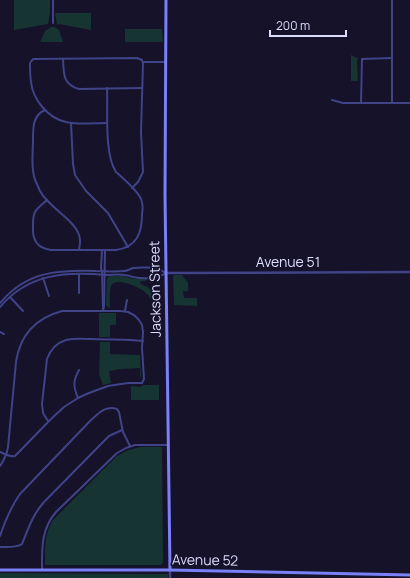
<svg xmlns="http://www.w3.org/2000/svg" width="410" height="578" viewBox="0 0 410 578" font-family="Manrope,sans-serif">
<style>
.green{fill:#163431}
.lines{fill:none;stroke-linecap:round;stroke-linejoin:round}
.minor{stroke:#404387;stroke-width:2}
.tertiary{stroke:#404387;stroke-width:2.5}
.secondary{stroke:#7980f8;stroke-width:3}
.labels{text-anchor:middle;stroke-width:3.5;stroke-linejoin:round;paint-order:stroke}
.street-label{font-size:14px;fill:#deddfd;stroke:#15122a}
</style>
<rect width="100%" height="100%" fill="#15122a"/>
<g class="green">
<path d="M14,0H50V13L48,24L14,30Z"/>
<path d="M55,13H91V30L59,24L57,25Z"/>
<path d="M51,27H55L59,30L63,42H40L45,31Z"/>
<path d="M125,29H162L163,42H125Z"/>
<path d="M351,55L358,58L357,62L358,81H351Z"/>
<path d="M174,275H182L188,283V291H183L184,298H197V306L174,305L173,276Z"/>
<path d="M109,276H122L134,279H147L145,281H141L140,283C143,286 146,286 149,288C151,291 151,292 153,294C154,298 156,300 157,304L159,305L155,307C152,301 150,296 145,292C139,287 115,276 111,286C109,291 110,303 110,308H109L106,305L107,279Z"/>
<path d="M99,313H116V325H110V337H99Z"/>
<path d="M100,342H110V354L140,355L141,376L140,379V368L121,369L109,371L111,383L103,385L99,374Z"/>
<path d="M144,385H159V400H131V386L140,387Z"/>
<path d="M141,447H162L163,562L161,565H45C45,548 44,535 53,520L117,456L128,450Z"/>
<path d="M0,573L168,574V578H0Z"/>
</g>
<g class="lines">
<g class="minor">
<path d="M53,0V23"/>
<path d="M392,0V103"/>
<path d="M63,59C64,73 62,84 79,89L142,88"/>
<path d="M143,62H166"/>
<path d="M332,100L343,103H410"/>
<path d="M361,103L362,59L392,58"/>
<path d="M45,110C33,115 33,127 33,139C33,151 31,165 34,176C35,181 38,186 40,191C48,207 74,219 79,235C81,240 80,244 79,250"/>
<path d="M71,123L73,164L75,175L86,191L108,213L128,247"/>
<path d="M107,123C94,123 79,125 66,122C48,118 33,100 31,82C30,76 30,69 30,63L33,59L137,58L142,60L143,63L141,132L143,172L138,182L132,188"/>
<path d="M47,200C43,204 38,207 35,212C33,216 33,220 33,225C32,239 36,248 51,250H116C137,247 142,233 142,214C143,209 143,204 141,199C137,190 124,179 116,172C104,154 108,110 107,88"/>
<path d="M102,250L101,268L102,271L103,308"/>
<path d="M43,278L49,296"/>
<path d="M79,293V274"/>
<path d="M10,297L23,311"/>
<path d="M0,303C27,271 57,270 96,271C105,271 115,272 124,271C127,271 130,269 133,268C139,267 155,267 161,270C161,270 165,273 166,273C157,279 143,279 133,277C130,276 127,275 124,275C118,274 112,275 106,275C65,271 28,274 0,307"/>
<path d="M103,311L104,306L105,250"/>
<path d="M125,311L127,300"/>
<path d="M0,332L4,334"/>
<path d="M78,398C73,386 73,381 79,370"/>
<path d="M48,421L43,413L42,404L47,359C50,351 56,343 66,340C74,338 85,339 93,339C110,340 126,339 143,341"/>
<path d="M0,452C5,454 9,457 15,456L52,418L64,407L78,398L89,393L108,386L128,383H142L144,379L142,348L143,332L142,325L139,320L134,315L128,312L121,311H62C36,318 20,335 16,362L8,447C7,454 4,460 0,466"/>
<path d="M0,536C5,521 11,507 20,494L91,420C99,413 106,405 117,409L119,412L123,432L130,446"/>
<path d="M0,547C8,547 16,548 22,544C29,527 32,516 44,502L109,436L122,430"/>
<path d="M42,569C42,549 41,529 56,512L117,453L126,448L135,445H168"/>
</g>
<g class="tertiary">
<path d="M166,273L410,272"/>
<path d="M170,578V570"/>
</g>
<g class="secondary">
<path d="M166,0L165,195L170,570"/>
<path d="M0,570H170L410,575"/>
</g>
</g>
<g class="labels">
<g class="street-label">
<text x="288" y="267">Avenue 51</text>
<text transform="translate(155 289) rotate(-91)" y="5">Jackson Street</text>
<text transform="translate(205 560) rotate(1)" y="5">Avenue 52</text>
</g>
</g>
<path d="M270 30v6h76v-6" fill="none" stroke="#deddfd" stroke-width="2"/>
<text x="276" y="30" font-size="12" fill="#deddfd" stroke="#15122a" stroke-width="3" paint-order="stroke">200 m</text>
</svg>
